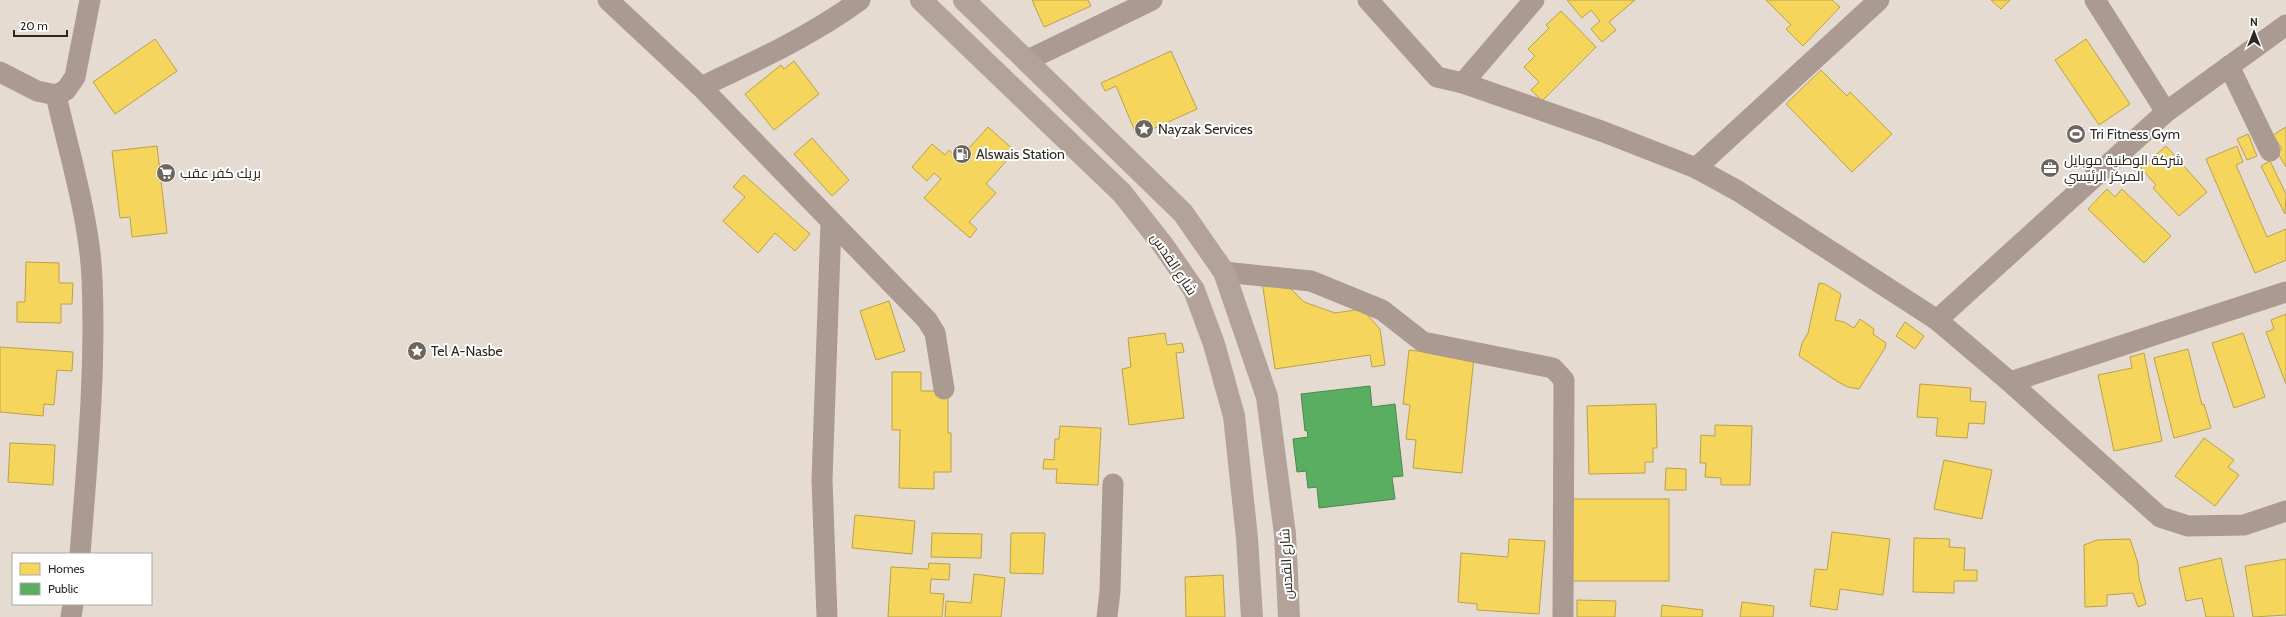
<svg xmlns="http://www.w3.org/2000/svg" width="2286" height="617" viewBox="0 0 2286 617" font-family="Cabin,Cairo,sans-serif">
<style>
.homes{fill:#f6d55c;stroke:#baa14a}
.public{fill:#5aae61;stroke:#4d864e}
.lines{fill:none;stroke-linecap:round;stroke-linejoin:round}
.street{stroke:#ab9a92;stroke-width:21}
.secondary{stroke:#b3a29a;stroke-width:22}
.labels{text-anchor:middle;stroke-width:4;stroke-linejoin:round;paint-order:stroke}
.poi-label{font-size:14px;fill:#2e2720;stroke:#fff;text-anchor:start}
.street-label{font-size:14px;fill:#2e2720;stroke:#fff}
</style>
<rect width="100%" height="100%" fill="#e6dbd1"/>
<g class="homes">
<path d="M1032,0H1088L1091,6L1044,27Z"/>
<path d="M1567,0H1635L1609,22L1616,30L1602,42L1591,29L1600,21L1591,10L1582,18Z"/>
<path d="M1766,0H1832L1840,7L1803,46L1786,29L1791,25Z"/>
<path d="M1991,0H2010L2001,9Z"/>
<path d="M1561,11L1596,47L1542,101L1531,90L1539,82L1524,67L1535,56L1528,49L1549,28L1546,25Z"/>
<path d="M155,39L177,71L115,114L93,82Z"/>
<path d="M2086,39L2130,104L2099,125L2055,60Z"/>
<path d="M1171,51L1197,109L1137,136L1116,86L1105,91L1101,83Z"/>
<path d="M794,61L819,94L774,130L745,94L781,65L784,69Z"/>
<path d="M1821,70L1847,96L1850,92L1892,134L1852,172L1786,104Z"/>
<path d="M988,127L1015,151L986,184L996,193L969,222L977,229L970,238L924,198L941,179L934,173L927,181L912,167L932,144L945,155L949,150L959,159Z"/>
<path d="M2286,127V167L2277,152L2282,149L2273,135Z"/>
<path d="M2248,134L2257,156L2247,160L2237,139Z"/>
<path d="M812,138L849,180L832,196L794,154Z"/>
<path d="M157,146L167,233L132,237L130,217L120,218L112,151Z"/>
<path d="M2166,146L2207,192L2179,216L2153,188L2156,185L2141,168Z"/>
<path d="M2237,146L2243,162L2236,165L2267,237L2286,229V260L2255,273L2206,159Z"/>
<path d="M2270,161L2286,194L2285,214L2261,166Z"/>
<path d="M744,175L810,234L795,251L775,233L758,253L723,221L745,197L733,187Z"/>
<path d="M2107,189L2115,197L2122,189L2171,236L2144,263L2088,209Z"/>
<path d="M26,262L59,263V283H73L72,304H61V323L17,322V302H25Z"/>
<path d="M1262,281L1290,288L1304,302L1335,313L1362,309L1380,329L1385,365L1372,367L1370,355L1275,369Z"/>
<path d="M1819,283L1825,284L1841,294L1835,320L1844,322L1854,328L1860,319L1874,329L1873,334L1886,343L1885,348L1859,389L1848,387L1838,382L1799,356L1802,343L1808,333Z"/>
<path d="M889,301L905,351L876,360L860,311Z"/>
<path d="M2286,314V384L2266,332L2274,329L2271,320Z"/>
<path d="M1905,322L1924,336L1915,349L1896,336Z"/>
<path d="M1165,333L1167,345L1182,343L1184,352L1176,353L1184,418L1129,425L1122,369L1131,367L1128,338Z"/>
<path d="M2243,333L2265,397L2234,408L2212,343Z"/>
<path d="M0,347L73,352L72,371L57,370L54,405L44,404L43,416L0,412Z"/>
<path d="M2188,349L2202,405L2204,404L2211,428L2174,438L2154,358Z"/>
<path d="M1409,350L1474,357L1462,473L1413,468L1416,440L1406,439L1410,405L1403,404Z"/>
<path d="M2144,353L2162,441L2114,451L2098,375L2132,368L2130,357Z"/>
<path d="M892,372H921V391H948V433H951V472H934V489L899,488L900,430H892Z"/>
<path d="M1920,384L1971,388L1970,401L1986,402L1984,424L1969,423L1967,438L1936,436L1938,418L1917,417Z"/>
<path d="M1656,404L1657,448H1653V462H1645V473L1589,474L1587,406Z"/>
<path d="M1715,425L1752,426L1750,485H1721V478L1705,477L1706,463H1700L1701,435L1715,436Z"/>
<path d="M1060,426L1101,428L1098,485L1056,483L1057,469H1043L1044,459L1054,460L1055,439H1059Z"/>
<path d="M2204,438L2234,460L2228,467L2239,475L2215,506L2175,476Z"/>
<path d="M10,443L55,445L53,485L8,482Z"/>
<path d="M1944,460L1992,470L1982,519L1934,509Z"/>
<path d="M1666,468L1686,469V490H1665Z"/>
<rect x="1571" y="499" width="98" height="82"/>
<path d="M855,515L915,521L912,554L852,548Z"/>
<path d="M1832,532L1890,539L1883,595L1840,589L1837,610L1810,606L1815,569L1827,570Z"/>
<path d="M932,533L982,534L981,558L931,557Z"/>
<path d="M1011,533H1045L1043,574L1010,573Z"/>
<path d="M1914,538L1950,539L1949,547L1965,548L1964,570H1977V581H1954V593L1913,592Z"/>
<path d="M1509,539L1545,541L1539,614L1477,610V604L1458,602L1461,553L1508,557Z"/>
<path d="M2130,539L2138,563L2139,578L2146,604L2138,607L2133,593L2107,595V606L2085,607L2084,545L2097,540Z"/>
<path d="M2221,558L2234,617H2206L2202,598L2186,601L2179,568Z"/>
<path d="M2286,559V615L2253,617L2245,566Z"/>
<path d="M929,563L950,564L949,580L931,579L930,593L944,594L942,617H888L891,567L928,569Z"/>
<path d="M974,574L1005,578L1001,617H945L946,601L971,603Z"/>
<path d="M1223,575L1225,617H1186L1185,577Z"/>
<path d="M1577,600L1616,601L1615,617H1577Z"/>
<path d="M1742,602L1774,606L1773,617H1740Z"/>
<path d="M1662,605L1703,610L1702,617H1661Z"/>
</g>
<path class="public" d="M1370,386L1372,407L1395,404L1403,476L1392,477L1395,499L1319,508L1317,487L1308,488L1306,471L1297,472L1293,439L1308,437L1307,430L1305,431L1301,394Z"/>
<g class="lines">
<g class="street">
<path d="M608,0L701,87L927,320L935,333L944,389"/>
<path d="M1368,0L1437,77L1463,83L1604,132L1696,168L1738,191L1937,320L2010,382L2160,517L2188,526L2244,525L2286,511"/>
<path d="M2095,0L2166,112"/>
<path d="M1026,61L1152,0"/>
<path d="M2229,66L2270,151"/>
<path d="M0,72L37,91L56,95L66,90L75,77L90,0"/>
<path d="M1463,83L1534,0"/>
<path d="M701,87C756,61 811,36 860,0"/>
<path d="M56,95C69,153 90,221 92,279C96,371 87,463 80,554"/>
<path d="M1696,168L1879,0"/>
<path d="M1224,272L1311,281L1382,310L1423,342L1553,368L1564,380L1563,617"/>
<path d="M1937,320L2166,112L2286,25"/>
<path d="M2010,382L2286,292"/>
<path d="M71,617L73,604"/>
<path d="M827,617L822,480L831,222"/>
<path d="M1107,617L1110,591L1113,484"/>
</g>
<g class="secondary">
<path d="M921,0L1122,193L1163,245L1194,290L1214,344L1234,416L1247,538L1252,617"/>
<path d="M964,0L1183,213L1224,272L1267,397L1285,534L1289,617"/>
</g>
</g>
<defs>
<symbol id="sight-disc" viewBox="-11 -11 22 22"><circle r="9.5" fill="#6e665e" stroke="#fff"/><path d="M0-6L1.8-2.2L6-1.7L2.9 1.2L3.7 5.4L0 3.3L-3.7 5.4L-2.9 1.2L-6-1.7L-1.8-2.2Z" fill="#fff"/></symbol>
<symbol id="stadium-disc" viewBox="-11 -11 22 22"><circle r="9.5" fill="#6e665e" stroke="#fff"/><path d="M0-5a6.5 5 0 1 0 0 10a6.5 5 0 1 0 0-10ZM-3.5-1.8h7v3.6h-7Z" fill="#fff"/></symbol>
<symbol id="fuel-disc" viewBox="-11 -11 22 22"><circle r="9.5" fill="#6e665e" stroke="#fff"/><path d="M-5.5-6h7V0h2V4h1.3V-2.5L3-4.5l.8-.8L6-3V5H2.5V1h-1V6h-7ZM-4.2-4.7v3.2H.2V-4.7Z" fill="#fff"/></symbol>
<symbol id="office-disc" viewBox="-11 -11 22 22"><circle r="9.5" fill="#6e665e" stroke="#fff"/><path d="M-6-3h4V-5.5h4V-3h4V5H-6ZM-1-4.5V-3h2v-1.5ZM-6 0V1H6V0Z" fill="#fff"/></symbol>
<symbol id="supermarket-disc" viewBox="-11 -11 22 22"><circle r="9.5" fill="#6e665e" stroke="#fff"/><path d="M-6-5.5h2.5l.6 2H6L4.5 2H-2.5L-4.4-4H-6ZM-1.5 3.2a1.3 1.3 0 1 0 .1 0ZM3 3.2a1.3 1.3 0 1 0 .1 0Z" fill="#fff"/></symbol>
</defs>
<g fill-rule="evenodd">
<use href="#sight-disc" x="1133" y="118" width="22" height="22"/>
<use href="#stadium-disc" x="2065" y="123" width="22" height="22"/>
<use href="#fuel-disc" x="951" y="143" width="22" height="22"/>
<use href="#office-disc" x="2039" y="157" width="22" height="22"/>
<use href="#supermarket-disc" x="155" y="162" width="22" height="22"/>
<use href="#sight-disc" x="406" y="340" width="22" height="22"/>
</g>
<g class="labels">
<g class="poi-label">
<text x="1158" y="134">Nayzak Services</text>
<text x="2090" y="139">Tri Fitness Gym</text>
<text x="976" y="159">Alswais Station</text>
<text x="2064" y="165">شركة الوطنية موبايل<tspan x="2064" dy="16">المركز الرئيسي</tspan></text>
<text x="180" y="178">بريك كفر عقب</text>
<text x="431" y="356">Tel A-Nasbe</text>
</g>
<g class="street-label">
<text transform="translate(1174 264) rotate(56)" y="5">شارع القدس</text>
<text transform="translate(1286 564) rotate(-93)" y="5">شارع القدس</text>
</g>
</g>
<rect x="12" y="553" width="140" height="52" fill="#ffffff" stroke="#aba9a6"/>
<rect x="20" y="563" width="20" height="12" fill="#f6d55c" stroke="#aba9a6"/>
<text x="48" y="573" font-size="12" fill="#2e2720">Homes</text>
<rect x="20" y="583" width="20" height="12" fill="#5aae61" stroke="#aba9a6"/>
<text x="48" y="593" font-size="12" fill="#2e2720">Public</text>
<g transform="translate(2254 32)" stroke="#ffffff" stroke-width="3" paint-order="stroke">
<path d="M0-3L7 15L0 10L-7 15Z" fill="#2e2720"/>
<text y="-6" font-size="11" font-weight="bold" text-anchor="middle" fill="#2e2720">N</text>
</g>
<path d="M14 30v6h53v-6" fill="none" stroke="#2e2720" stroke-width="2"/>
<text x="20" y="30" font-size="12" fill="#2e2720" stroke="#ffffff" stroke-width="3" paint-order="stroke">20 m</text>
</svg>
